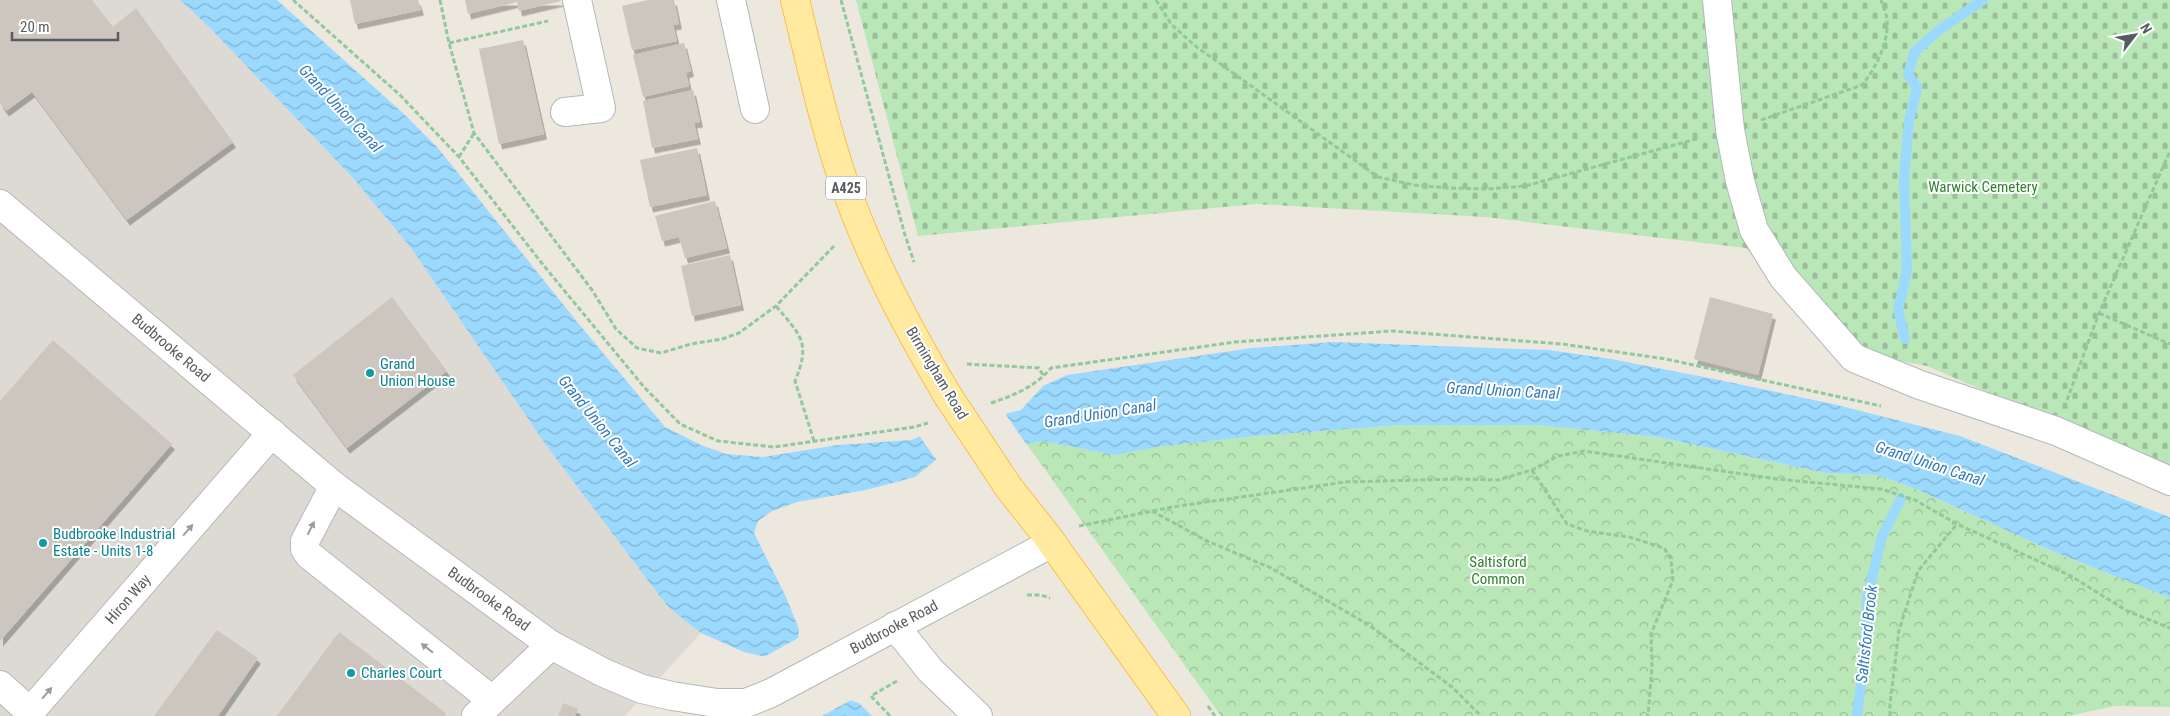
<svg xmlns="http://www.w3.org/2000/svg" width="2170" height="716" viewBox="0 0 2170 716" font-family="'Roboto Condensed',sans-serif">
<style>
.industrial{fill:#dcdad3}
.cemetery{fill:url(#cemetery-stones)}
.park{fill:url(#park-crowns)}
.water{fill:url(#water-waves)}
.pier{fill:#ece8de}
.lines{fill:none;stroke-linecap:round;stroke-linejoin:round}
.stream{stroke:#9bd9ff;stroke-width:10}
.building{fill:#ccc6bf;filter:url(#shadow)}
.minor-casing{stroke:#b4b8bd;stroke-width:30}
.major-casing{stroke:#fcbf47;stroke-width:30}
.path{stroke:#91c89d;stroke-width:3;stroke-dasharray:5 2.5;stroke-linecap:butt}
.minor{stroke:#fff;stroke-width:28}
.major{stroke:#ffeaa0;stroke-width:28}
.major-bridge-casing{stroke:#fcbf47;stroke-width:30;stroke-linecap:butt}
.major-bridge{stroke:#ffeaa0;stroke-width:28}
.oneway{fill:#9a9da0}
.culture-dot{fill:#0f9aa8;stroke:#fff;stroke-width:2}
.labels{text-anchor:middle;stroke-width:4;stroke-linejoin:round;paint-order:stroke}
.shield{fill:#fff;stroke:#898d90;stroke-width:1}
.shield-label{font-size:14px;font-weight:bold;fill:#575c61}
.park-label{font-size:15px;fill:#2e832d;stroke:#fff}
.street-label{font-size:15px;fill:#575c61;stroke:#fff}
.culture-label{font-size:15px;fill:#0d838f;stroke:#fff;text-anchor:start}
.water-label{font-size:16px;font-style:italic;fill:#327ab8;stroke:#fff}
</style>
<defs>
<pattern id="cemetery-stones" width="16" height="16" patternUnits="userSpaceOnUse" patternTransform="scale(1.25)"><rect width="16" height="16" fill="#bae7b7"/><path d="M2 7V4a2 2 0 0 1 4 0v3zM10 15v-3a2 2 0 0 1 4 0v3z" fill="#9abe98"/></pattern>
<pattern id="park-crowns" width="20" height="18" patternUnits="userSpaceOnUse" patternTransform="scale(1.25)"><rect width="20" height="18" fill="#bae7b7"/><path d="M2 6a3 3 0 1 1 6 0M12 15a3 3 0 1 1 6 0" fill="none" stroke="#9abe98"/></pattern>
<pattern id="water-waves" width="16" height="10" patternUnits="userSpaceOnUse" patternTransform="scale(1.25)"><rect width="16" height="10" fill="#9bd9ff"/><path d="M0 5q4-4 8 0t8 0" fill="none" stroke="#81b3d2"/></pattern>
<filter id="shadow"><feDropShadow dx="3" dy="5.5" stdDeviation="0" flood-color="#0004"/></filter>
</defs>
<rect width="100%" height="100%" fill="#ece8de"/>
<path class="industrial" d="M0,0H180L210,28L353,178L411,248L548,448L668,607L701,633L625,716H0Z"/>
<path class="cemetery" d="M856,0H2170V471L1927,366L1832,348L1746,248L1485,217L1256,204L918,236Z"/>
<path class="park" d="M1401,425H1537L1658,437L1826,473L1878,475L1916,489L2052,551L2170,598V707L2115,706L2068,716H1221L1026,443L1043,441L1114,455L1164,446L1257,436Z"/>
<path class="water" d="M180,0H277L404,114L438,148L578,323L665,427L701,445L726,454L763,457L838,445L911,440L924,435L1021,410L1043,386L1067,375L1252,348L1333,342L1549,350L1611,359L1719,380L1833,404L1960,436L2167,516L2170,518V598L2052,551L1916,489L1878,475L1826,473L1658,437L1537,425H1401L1257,436L1164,446L1114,455L1043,441L937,459L915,477L866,490L797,502L772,511L758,521L754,533L786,597L799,629L798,639L833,695L859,703L872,716H822L775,659L744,652L701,633L668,607L548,448L411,248L353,178L210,28Z"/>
<g class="pier">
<path d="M1004,412L1027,445L938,462L918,434Z"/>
<path d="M800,637L835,692L853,699L822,716H819L774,661L760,659Z"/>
</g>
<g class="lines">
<g class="stream">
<path d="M1905,339L1898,310L1907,271L1904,179L1909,121L1917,88L1908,74L1915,51L1942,28L1983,0"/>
<path d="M1857,716L1865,653L1867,598L1882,537L1901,498"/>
</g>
</g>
<g class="building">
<path d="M0,0H92L113,27L136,8L233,142L127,220L32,92L6,111L0,103Z"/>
<path d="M350,0H418L421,10L355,24Z"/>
<path d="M465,0H560L561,1L519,11L517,2L468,14Z"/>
<path d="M648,0H674L679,24L673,25L677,41L632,50L622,6Z"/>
<path d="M523,40L544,134L499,144L479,49Z"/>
<path d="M684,43L691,71L686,73L689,86L643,97L633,55Z"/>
<path d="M693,90L700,122L694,123L698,139L652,148L643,101Z"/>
<path d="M697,148L707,195L650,207L640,160Z"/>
<path d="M715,201L727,248L685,258L679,237L662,241L655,216Z"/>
<path d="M730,255L741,305L692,316L681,266Z"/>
<path d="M392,297L447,371L347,448L293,375Z"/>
<path d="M1710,297L1773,314L1758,375L1694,359Z"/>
<path d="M53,340L172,444L0,641V401Z"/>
<path d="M217,630L258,658L218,716H154Z"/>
<path d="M339,632L446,713L444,716H277Z"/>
<path d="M563,703L578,709L575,716H558Z"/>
</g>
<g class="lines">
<defs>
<g id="minor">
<path d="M731,0L755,109"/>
<path d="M1717,0L1730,130L1740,181L1754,230L1783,277L1854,358L1920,385L2056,431L2170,481"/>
<path d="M565,112L601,108L577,0"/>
<path d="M0,204L334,486L551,645L604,673L642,689L672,696L717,703H746L771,693L1052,543"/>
<path d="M334,486L305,541V549L309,555L492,700"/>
<path d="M895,626L930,670L978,716"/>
<path d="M0,685L30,712L272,433"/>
<path d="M476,716L551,645"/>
</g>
<g id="major">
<path d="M795,0C810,60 823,121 843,180C869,256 907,327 948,396"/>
<path d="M1009,488L1047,536L1176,716"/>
</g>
</defs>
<use href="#minor" class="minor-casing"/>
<use href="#major" class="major-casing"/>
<g class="path">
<path d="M293,0L400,95L459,157L544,266L644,387L680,424L718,441L774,447L914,427L928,423"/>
<path d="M440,0L449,43L474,133L592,290L616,329L637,348L661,353L691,344L722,339L739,333L776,306L834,246"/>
<path d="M841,0L905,235L914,262"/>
<path d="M1156,0L1171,24L1194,45L1378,177L1414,185L1450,188L1488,189L1525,186L1700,138"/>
<path d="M449,43L548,21"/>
<path d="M1761,120L1862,85C1876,68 1889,42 1887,19C1886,13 1883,6 1881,0"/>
<path d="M459,157L474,133"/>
<path d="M776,306C801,336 811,342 795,381L814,441"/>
<path d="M2099,313L2170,344"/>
<path d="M967,364L1039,368L1044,377"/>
<path d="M2067,400L2099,313L2170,151"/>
<path d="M991,403C1013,396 1036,386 1051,368L1235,342L1392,331L1562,344L1666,359L1881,406"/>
<path d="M1532,470L1567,524L1587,531L1629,537L1664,548L1671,559L1673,580L1651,634L1652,667L1648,716"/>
<path d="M1152,511L1205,540L1271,568L1369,625L1452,687L1481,716"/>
<path d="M1079,526L1172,507L1345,482L1458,479L1498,480L1532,470L1558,456L1584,451L1777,479L1881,489L1915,500L1957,524L2071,576L2127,611L2170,628"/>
<path d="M1027,595H1041L1050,598"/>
<path d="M1208,706L1215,716"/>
<path d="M890,716L871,696L897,681"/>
<path d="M1890,716V704L1899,630L1918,571L1957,524"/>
</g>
<use href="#minor" class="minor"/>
<use href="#major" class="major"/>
<defs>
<path id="major-bridge" d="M948,396L1009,488"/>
</defs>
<use href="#major-bridge" class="major-bridge-casing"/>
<use href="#major-bridge" class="major-bridge"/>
</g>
<defs><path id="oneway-solid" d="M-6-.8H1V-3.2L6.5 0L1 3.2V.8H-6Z" transform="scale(1.25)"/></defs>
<g class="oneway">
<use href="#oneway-solid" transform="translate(311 528) rotate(-63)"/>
<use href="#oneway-solid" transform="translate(188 530) rotate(-49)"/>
<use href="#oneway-solid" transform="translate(427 648) rotate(-142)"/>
<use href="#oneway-solid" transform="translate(47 693) rotate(-49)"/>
</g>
<g class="culture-dot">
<circle cx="370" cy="373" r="5"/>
<circle cx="43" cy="543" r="5"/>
<circle cx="351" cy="673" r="5"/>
</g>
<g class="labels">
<rect class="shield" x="826" y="176.5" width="40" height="23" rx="4"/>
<g class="shield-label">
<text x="846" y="193">A425</text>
</g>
<g class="park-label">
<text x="1983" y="192">Warwick Cemetery</text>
<text x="1498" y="567">Saltisford<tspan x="1498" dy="17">Common</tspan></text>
</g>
<g class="street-label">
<text transform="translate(171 348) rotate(40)" y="5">Budbrooke Road</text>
<text transform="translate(937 373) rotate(59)" y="5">Birmingham Road</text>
<text transform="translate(128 599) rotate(-49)" y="5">Hiron Way</text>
<text transform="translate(489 599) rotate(36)" y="5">Budbrooke Road</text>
<text transform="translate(894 627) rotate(-28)" y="5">Budbrooke Road</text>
</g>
<g class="culture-label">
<text x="380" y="369">Grand<tspan x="380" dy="17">Union House</tspan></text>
<text x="53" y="539">Budbrooke Industrial<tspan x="53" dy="17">Estate - Units 1-8</tspan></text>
<text x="361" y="678">Charles Court</text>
</g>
<g class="water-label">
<text transform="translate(341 108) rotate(47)" y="6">Grand Union Canal</text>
<text transform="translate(1503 390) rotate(3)" y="6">Grand Union Canal</text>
<text transform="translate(1100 413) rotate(-9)" y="6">Grand Union Canal</text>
<text transform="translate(598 421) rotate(51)" y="6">Grand Union Canal</text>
<text transform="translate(1930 463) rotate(18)" y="6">Grand Union Canal</text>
<text transform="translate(1866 634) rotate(-84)" y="6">Saltisford Brook</text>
</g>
</g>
<g transform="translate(2135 35) rotate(59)" stroke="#ffffff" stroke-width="4" paint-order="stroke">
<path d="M0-4L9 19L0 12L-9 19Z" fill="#575c61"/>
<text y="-8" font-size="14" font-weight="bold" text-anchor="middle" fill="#575c61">N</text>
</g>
<path d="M12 32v8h106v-8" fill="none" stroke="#575c61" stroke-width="2.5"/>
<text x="20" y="32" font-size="15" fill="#575c61" stroke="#ffffff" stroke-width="4" paint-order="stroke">20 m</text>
</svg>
